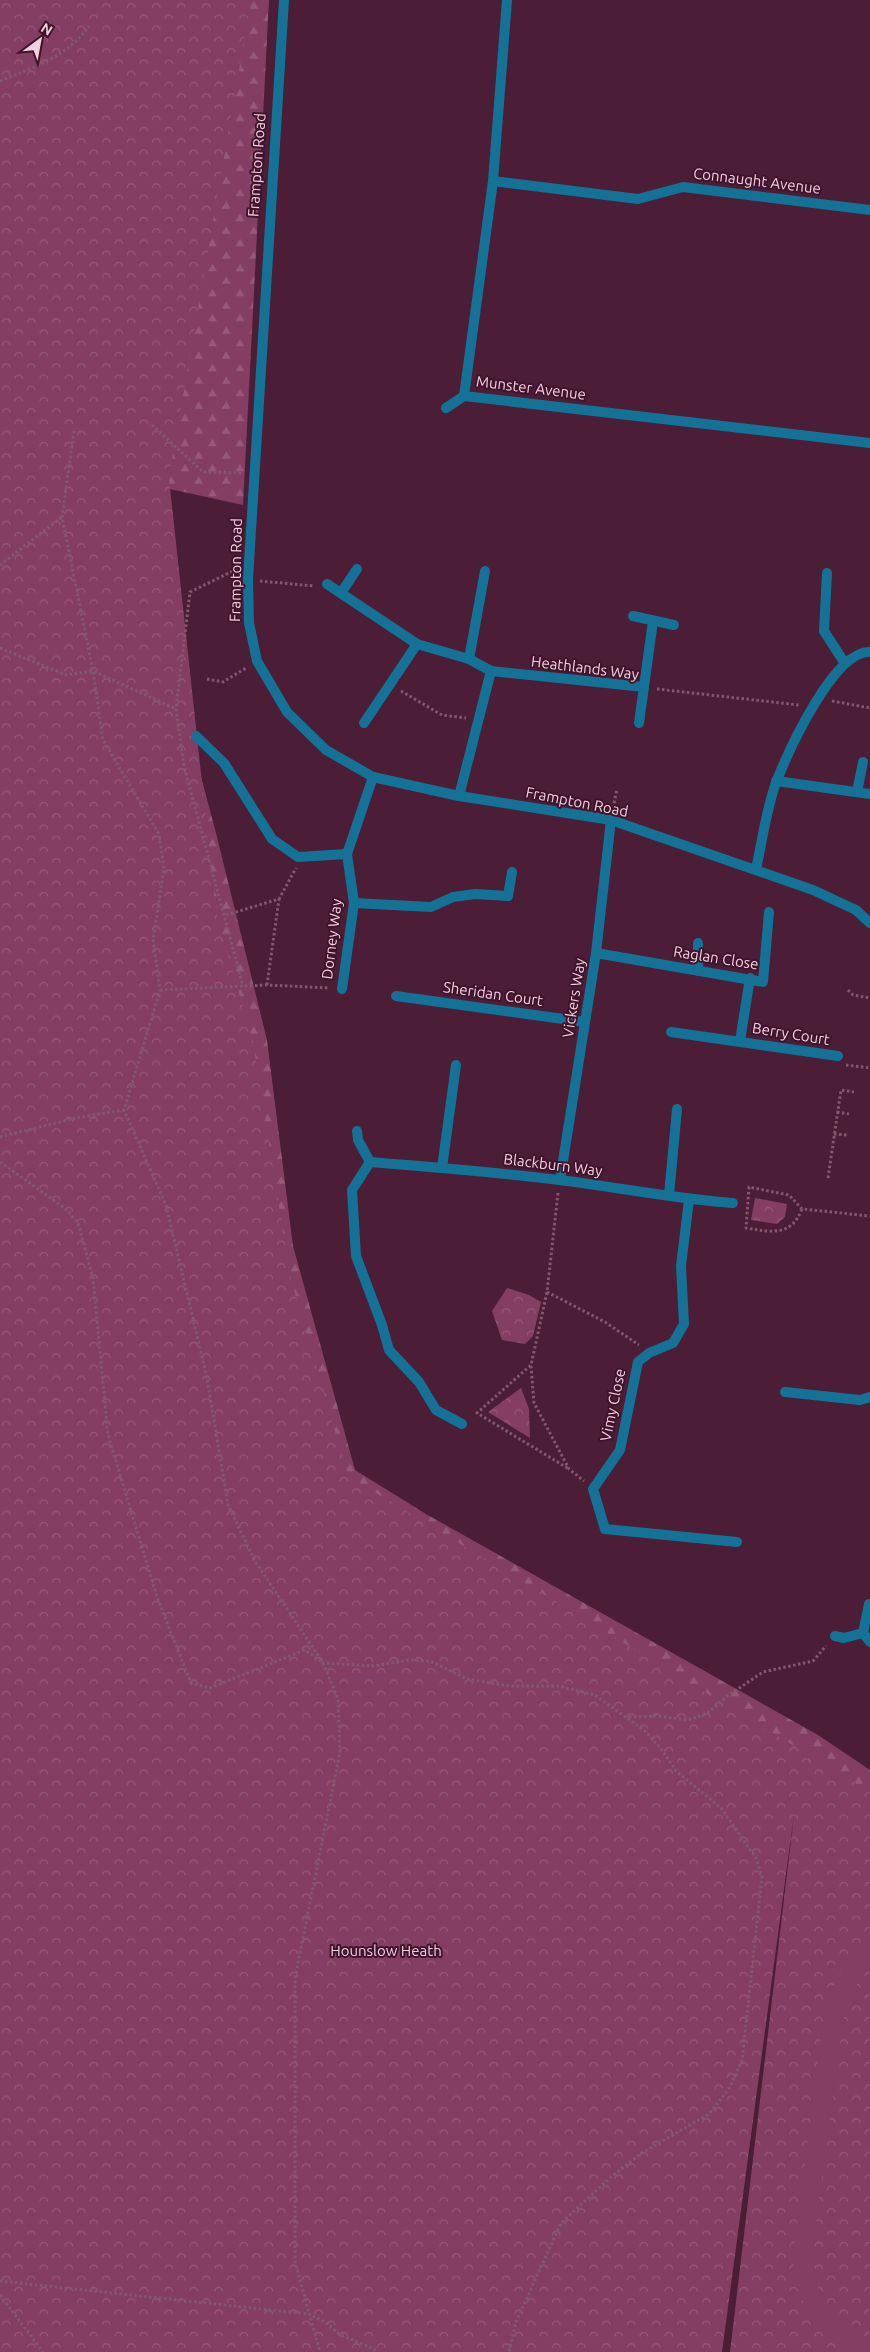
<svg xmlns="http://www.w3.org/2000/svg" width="870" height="2352" viewBox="0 0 870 2352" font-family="Ubuntu,sans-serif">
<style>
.forest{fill:url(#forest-firs)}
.park{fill:url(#park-crowns)}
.garden{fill:#843e63}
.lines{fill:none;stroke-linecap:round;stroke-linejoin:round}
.path{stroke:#82586e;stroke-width:3;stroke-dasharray:2.5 2.5;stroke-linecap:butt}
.service{stroke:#137295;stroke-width:10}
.minor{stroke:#137295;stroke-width:10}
.labels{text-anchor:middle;stroke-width:4;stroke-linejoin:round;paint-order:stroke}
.street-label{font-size:15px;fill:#f0d1df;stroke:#41132d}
.park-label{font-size:15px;fill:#edcfdc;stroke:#41132d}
</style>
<defs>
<pattern id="forest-firs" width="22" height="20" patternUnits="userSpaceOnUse" patternTransform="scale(1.25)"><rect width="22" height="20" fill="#843e63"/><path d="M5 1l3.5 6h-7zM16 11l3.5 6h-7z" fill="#965979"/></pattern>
<pattern id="park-crowns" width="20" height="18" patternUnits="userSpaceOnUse" patternTransform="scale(1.25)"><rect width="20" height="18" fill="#843e63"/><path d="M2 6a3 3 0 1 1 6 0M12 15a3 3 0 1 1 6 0" fill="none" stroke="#965979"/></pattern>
</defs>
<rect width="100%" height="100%" fill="#4c1d37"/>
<path class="forest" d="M213,0H269L243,505L115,477L151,589L216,833L267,1040L293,1246L355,1470L426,1514L818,1735L870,1770V1826L361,1638L0,419Z"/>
<g class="park">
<path d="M0,0H251L169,478L216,912L253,1042L290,1276L348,1476L870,1792V2352H730L795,1807L722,2352H0Z"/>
<path d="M755,1198L787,1204L785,1217L777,1224L751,1220Z"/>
<path d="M507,1288L529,1295L541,1302L533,1336L525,1344L502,1340L492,1311Z"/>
<path d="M521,1388L529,1409L530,1438L488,1412Z"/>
</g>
<path class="garden" d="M870,1942V1968C853,1985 847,2003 842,2027L812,2253C814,2293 832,2328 870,2345V2352H843L823,2335L806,2311L794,2272L793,2258L823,2021C830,1990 843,1960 870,1942Z"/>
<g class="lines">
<g class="path">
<path d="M0,81C34,67 67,57 89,26"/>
<path d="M152,425L203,472L243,473"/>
<path d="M74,431L62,517L93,671L103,740L159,834L164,868L153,940L160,990L124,1110L166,1205L207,1378L228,1505L255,1561L323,1663L374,1666L409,1660L430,1661L467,1679L510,1686H558L595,1695L645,1731L662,1750L676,1771L721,1808L756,1858L762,1877L742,2060L730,2087L709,2114L643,2152L612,2176L561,2223L516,2322L509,2352"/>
<path d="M0,565L62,517"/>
<path d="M237,569L190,592L176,709L184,766L243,986"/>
<path d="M260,581L314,586"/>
<path d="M0,648L66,675L93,671L176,709"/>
<path d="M207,679L223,682L246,668"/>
<path d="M657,689L799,705"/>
<path d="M401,691L442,715L466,718"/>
<path d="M832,701L870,708"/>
<path d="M613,808L617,789"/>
<path d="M226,915L279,899L296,868"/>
<path d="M267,985L279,899"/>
<path d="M160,990L267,985L329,988"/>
<path d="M848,990L853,995L870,998"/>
<path d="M846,1065L870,1068"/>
<path d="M837,1112L849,1114"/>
<path d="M834,1134L847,1135"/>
<path d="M0,1137L76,1118L124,1110"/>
<path d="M0,1162L66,1209L78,1223L93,1278L108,1435L158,1600L191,1683L210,1688L305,1650L323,1663L338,1699L340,1752L295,1978V2262L320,2352"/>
<path d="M828,1178L841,1090L854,1092"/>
<path d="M558,1193L547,1292L531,1365L477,1413L569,1469"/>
<path d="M802,1209C791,1237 771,1232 746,1228L749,1187L789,1195L802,1209L870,1216"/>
<path d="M547,1292L605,1322L639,1345"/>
<path d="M531,1366L534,1403L569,1469L584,1481"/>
<path d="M629,1717L658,1716L688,1720L708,1713L726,1697L763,1672L813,1661L826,1646"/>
<path d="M0,2281L309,2314L325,2322L339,2334L374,2349L376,2352"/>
<path d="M0,2295L43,2352"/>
</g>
<g class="service">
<path d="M824,631L827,573"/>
<path d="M835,1636L844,1638L863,1633"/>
</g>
<g class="minor">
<path d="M284,0L248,579L249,623L257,661L287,712L326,750L373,777L459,796L611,820L813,890L856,910L870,923"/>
<path d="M507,0L493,181L464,396L870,443"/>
<path d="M493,181L638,199L683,187L870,210"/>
<path d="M446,408L464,396"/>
<path d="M327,584L417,644L469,659L491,671L459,796"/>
<path d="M341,593L357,569"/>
<path d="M633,616L674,625"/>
<path d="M824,631L844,662"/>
<path d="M469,659L485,571"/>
<path d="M491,671L644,687"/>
<path d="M364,723L417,644"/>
<path d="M639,723L653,621"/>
<path d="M196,736L224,763L272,839L298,857L347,854"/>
<path d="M776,781L870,794"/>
<path d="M857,792L863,762"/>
<path d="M756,869C762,842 767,805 777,780C789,750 834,650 870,652"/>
<path d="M354,903L431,907L453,897L475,894L508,896L512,872"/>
<path d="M596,953L763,982L769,912"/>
<path d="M698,971V943"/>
<path d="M342,989L354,903L347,854L373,777"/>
<path d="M396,996L585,1022"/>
<path d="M671,1032L838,1056"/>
<path d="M740,1041L750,978"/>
<path d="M357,1131L358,1140L370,1162C433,1167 496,1172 559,1180C617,1187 675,1199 733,1203"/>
<path d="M370,1162L352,1190L356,1256L382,1325L389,1350L419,1382L436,1410L462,1424"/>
<path d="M442,1168L456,1065"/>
<path d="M560,1180L596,953L611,820"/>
<path d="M669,1195L677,1109"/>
<path d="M689,1200L681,1266L684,1324L673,1343L649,1353L638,1362L620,1450L593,1489L605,1529L737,1542"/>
<path d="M785,1392L860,1400L870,1397"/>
<path d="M869,1604L863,1633L870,1642"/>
</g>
</g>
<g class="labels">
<g class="street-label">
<text transform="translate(257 165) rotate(-86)" y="5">Frampton Road</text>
<text transform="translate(757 181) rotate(7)" y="5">Connaught Avenue</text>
<text transform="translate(531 388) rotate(7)" y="5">Munster Avenue</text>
<text transform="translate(236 570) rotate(-89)" y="5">Frampton Road</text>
<text transform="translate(585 668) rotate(7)" y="5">Heathlands Way</text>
<text transform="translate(577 802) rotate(11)" y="5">Frampton Road</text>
<text transform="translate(332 939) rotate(-83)" y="5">Dorney Way</text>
<text transform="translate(716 958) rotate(9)" y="5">Raglan Close</text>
<text transform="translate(493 994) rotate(8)" y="5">Sheridan Court</text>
<text transform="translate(574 998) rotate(-81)" y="5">Vickers Way</text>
<text transform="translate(791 1034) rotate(9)" y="5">Berry Court</text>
<text transform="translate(553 1165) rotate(7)" y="5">Blackburn Way</text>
<text transform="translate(613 1405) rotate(-78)" y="5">Vimy Close</text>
</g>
<g class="park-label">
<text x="386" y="1956">Hounslow Heath</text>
</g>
</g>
<g transform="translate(40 40) rotate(32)" stroke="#41132d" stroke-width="4" paint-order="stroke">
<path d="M0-4L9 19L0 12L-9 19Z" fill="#f0d1df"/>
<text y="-8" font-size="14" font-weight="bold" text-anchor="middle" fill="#f0d1df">N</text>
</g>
</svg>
